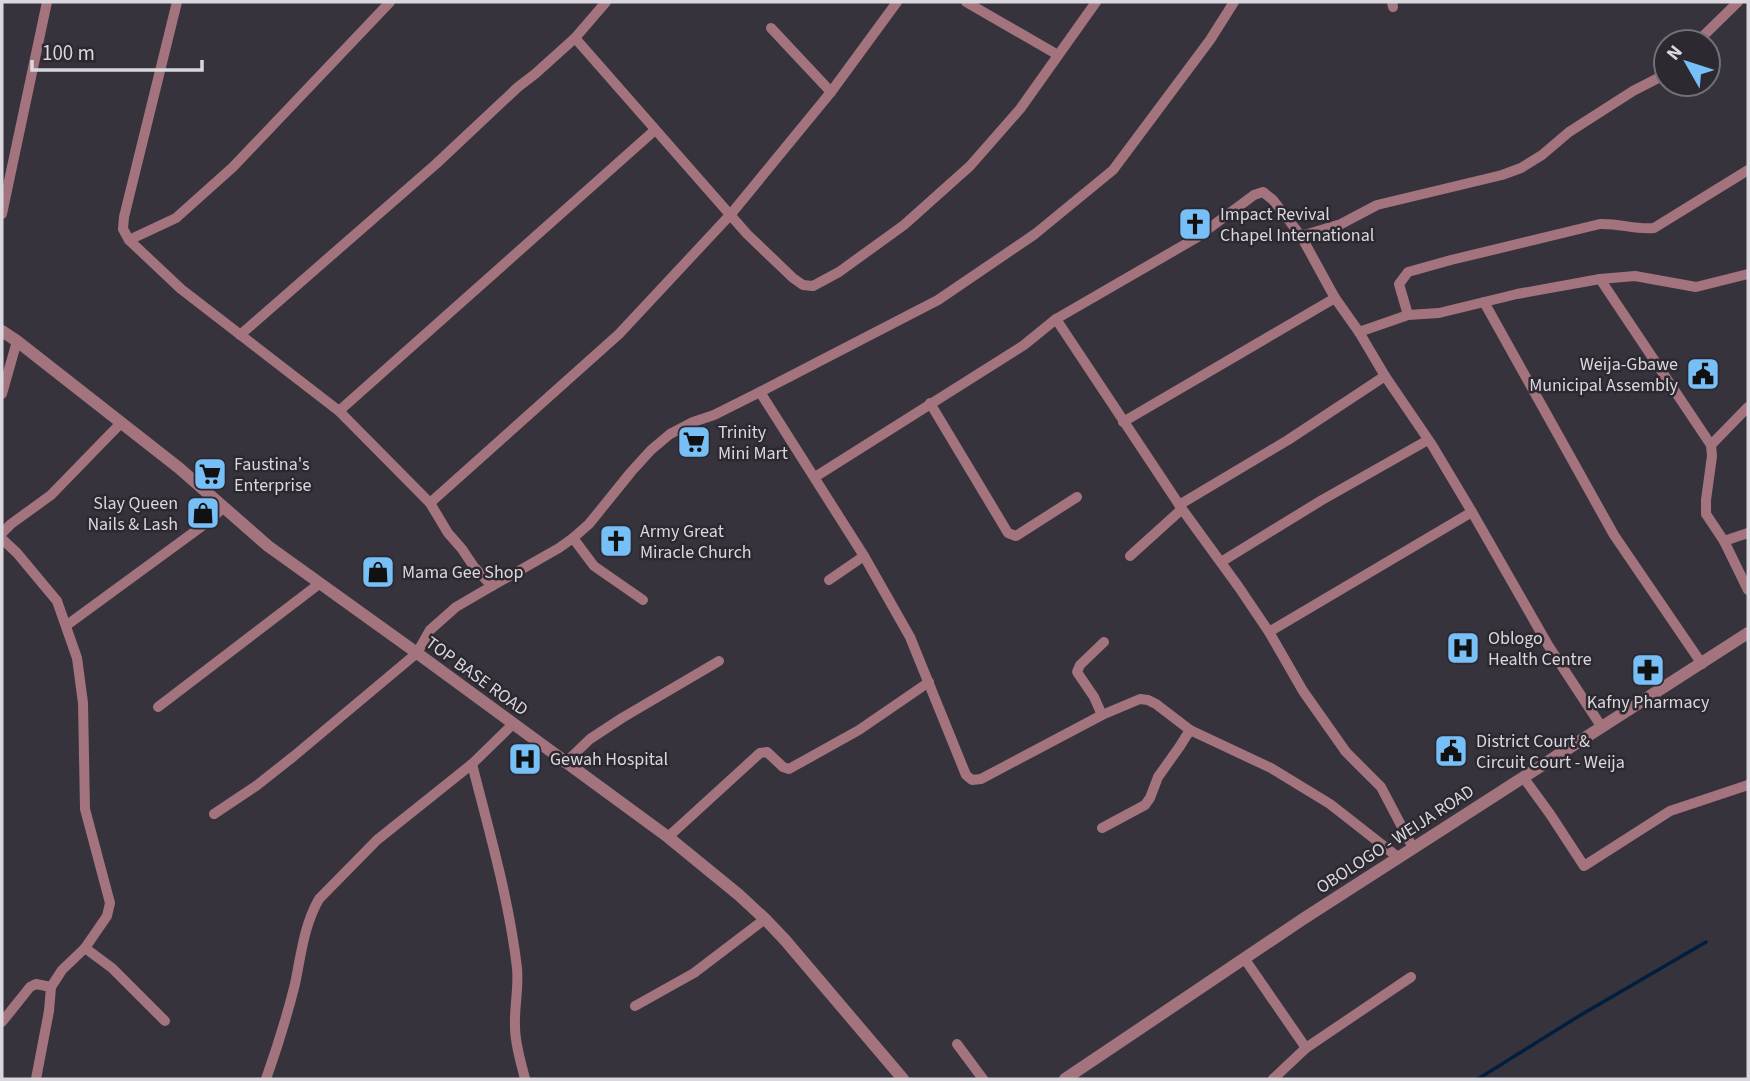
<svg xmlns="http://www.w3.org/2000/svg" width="1750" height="1081" viewBox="0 0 1750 1081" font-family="'Source Sans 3',sans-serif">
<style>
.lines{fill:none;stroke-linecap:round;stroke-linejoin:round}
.stream{stroke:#001e40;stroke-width:3.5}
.minor{stroke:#a3747e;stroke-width:10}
.tertiary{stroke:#a3747e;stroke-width:12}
.labels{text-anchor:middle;stroke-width:5;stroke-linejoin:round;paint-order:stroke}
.poi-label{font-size:18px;fill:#dad8de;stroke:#2d2931;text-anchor:start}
.street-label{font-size:18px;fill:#dad8de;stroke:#2d2931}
</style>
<rect width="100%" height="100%" fill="#37333c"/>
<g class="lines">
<path class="stream" d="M1478,1079L1579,1016L1706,942"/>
<g class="minor">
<path d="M177,2L124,217L123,229L129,240L181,289L339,411L430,503L448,533L462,549L474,567L492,586L456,607L430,630L417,653L294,756L256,786L214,814"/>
<path d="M966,2L1058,55"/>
<path d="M1392,2L1393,7"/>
<path d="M771,28L831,92"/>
<path d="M575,38L747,234L793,278L803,285L813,286L839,272L904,225L970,166L1020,109L1096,2"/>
<path d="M1697,42L1738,2"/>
<path d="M2,214L47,2"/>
<path d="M1301,236L1341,224L1377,205L1502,175L1521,168L1542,155L1569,132L1633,91L1666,74"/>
<path d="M129,240L176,218L233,167L390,2"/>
<path d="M1600,279L1711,445L1712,456L1706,500V514L1724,541L1748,590"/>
<path d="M1484,302L1614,535L1702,664"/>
<path d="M1408,315L1399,284L1408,272L1451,260L1600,224C1618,223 1636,230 1654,228L1748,170"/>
<path d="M1056,319L1182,509L1238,586L1269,632L1303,691L1346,752L1381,787L1413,848"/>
<path d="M1359,332L1408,315L1439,313L1517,294L1600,279L1635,276L1696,287L1748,274"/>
<path d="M240,335L436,164L518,87L535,74L575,38L606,2"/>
<path d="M760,392L864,556L910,637L966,775L972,780L981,779L1102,715L1140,699L1148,700L1156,704L1190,730L1271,768L1330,804L1399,858"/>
<path d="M2,394L17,341"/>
<path d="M930,403L1008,533L1016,536L1077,497"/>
<path d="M339,411L655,130"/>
<path d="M1123,422L1335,298"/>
<path d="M1711,445L1748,407"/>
<path d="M815,477L1024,345L1056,319L1196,238L1254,195L1263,192L1273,200L1301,236L1335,298L1359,332L1385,376L1432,445L1472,512L1548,645L1601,726"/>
<path d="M430,503L619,334L731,214L831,92L897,2"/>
<path d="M1179,505L1288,440L1385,376"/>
<path d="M2,533L11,524L51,495L121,423"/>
<path d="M573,538L594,566L643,600"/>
<path d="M2,539L17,553L57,601L77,658L83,703L85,809L110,903L107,916L85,948L62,970L51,987L49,1011L36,1079"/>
<path d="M1724,541L1748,533"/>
<path d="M1130,556L1182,509"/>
<path d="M1221,562L1322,500L1428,440"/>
<path d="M829,580L864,556"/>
<path d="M492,586L559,548L573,538L589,524L631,472L651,450L670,434L693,422L714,415L760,392L938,300L1035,234L1113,170L1210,40L1234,2"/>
<path d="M67,625L205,524L223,508"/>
<path d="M1269,632L1472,512"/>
<path d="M158,707L319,584"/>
<path d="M1102,715L1094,697L1077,672L1080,665L1104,642"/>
<path d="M565,763L590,739L622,718L719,661"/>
<path d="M472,764C489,831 509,899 517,968C519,988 514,1007 515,1027C515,1045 521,1062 525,1079"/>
<path d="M1523,777L1550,814L1584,866L1670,811L1748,785"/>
<path d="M1102,828L1145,805L1150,798L1158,777L1180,746L1190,730"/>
<path d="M668,837L760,753L767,752L783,767L789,769L859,730L929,682"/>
<path d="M85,948L112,968L165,1021"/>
<path d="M1244,958L1306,1048"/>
<path d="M635,1006L694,973L765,919"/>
<path d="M2,1022L30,987L36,984L51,987"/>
<path d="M957,1044L983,1079"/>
<path d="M266,1079C277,1048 287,1016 295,984C301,955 304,925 319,899L377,840L472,764L513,724"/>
<path d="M1273,1079L1306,1048L1411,977"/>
</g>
<g class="tertiary">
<path d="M2,331L17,341L179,468L268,546L417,653L668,837L739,895L765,919L785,940L903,1079"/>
<path d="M1065,1079L1303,919L1748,633"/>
</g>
</g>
<defs>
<symbol id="church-square" viewBox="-11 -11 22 22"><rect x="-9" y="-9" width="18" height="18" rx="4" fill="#77bff7" stroke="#2d2931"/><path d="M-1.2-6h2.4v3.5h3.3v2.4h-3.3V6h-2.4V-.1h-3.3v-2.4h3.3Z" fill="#111"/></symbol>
<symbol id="civic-square" viewBox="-11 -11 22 22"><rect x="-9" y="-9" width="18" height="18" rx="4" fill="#77bff7" stroke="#2d2931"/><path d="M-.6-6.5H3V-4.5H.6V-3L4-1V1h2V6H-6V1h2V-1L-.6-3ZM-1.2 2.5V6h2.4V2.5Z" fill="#111"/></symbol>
<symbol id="supermarket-square" viewBox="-11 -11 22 22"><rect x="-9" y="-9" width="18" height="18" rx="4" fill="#77bff7" stroke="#2d2931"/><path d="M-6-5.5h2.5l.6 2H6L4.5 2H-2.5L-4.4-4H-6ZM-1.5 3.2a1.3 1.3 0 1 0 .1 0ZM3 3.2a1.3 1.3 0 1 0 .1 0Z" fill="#111"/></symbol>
<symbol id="shop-square" viewBox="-11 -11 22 22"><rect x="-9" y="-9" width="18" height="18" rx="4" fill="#77bff7" stroke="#2d2931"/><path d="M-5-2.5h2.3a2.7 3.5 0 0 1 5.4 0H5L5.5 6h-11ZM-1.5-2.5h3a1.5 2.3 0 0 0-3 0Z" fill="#111"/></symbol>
<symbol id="hospital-square" viewBox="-11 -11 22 22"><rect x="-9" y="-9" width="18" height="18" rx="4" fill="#77bff7" stroke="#2d2931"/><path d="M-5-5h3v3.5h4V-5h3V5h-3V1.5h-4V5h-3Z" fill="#111"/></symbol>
<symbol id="pharmacy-square" viewBox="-11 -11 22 22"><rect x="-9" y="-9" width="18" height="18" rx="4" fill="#77bff7" stroke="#2d2931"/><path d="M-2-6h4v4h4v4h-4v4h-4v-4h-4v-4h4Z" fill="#111"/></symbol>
</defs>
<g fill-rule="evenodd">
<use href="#church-square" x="1176" y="205" width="38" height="38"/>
<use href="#civic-square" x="1684" y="355" width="38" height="38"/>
<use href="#supermarket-square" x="675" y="423" width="38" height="38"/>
<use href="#supermarket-square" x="191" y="455" width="38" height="38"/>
<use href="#shop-square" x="184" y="494" width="38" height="38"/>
<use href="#church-square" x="597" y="522" width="38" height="38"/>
<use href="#shop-square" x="359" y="553" width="38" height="38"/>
<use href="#hospital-square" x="1444" y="629" width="38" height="38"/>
<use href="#pharmacy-square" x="1629" y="651" width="38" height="38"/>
<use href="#civic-square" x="1432" y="732" width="38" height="38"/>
<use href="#hospital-square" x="506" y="740" width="38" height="38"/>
</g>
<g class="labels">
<g class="poi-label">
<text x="1220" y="220">Impact Revival<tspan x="1220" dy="21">Chapel International</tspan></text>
<text x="1678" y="370" text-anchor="end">Weija-Gbawe<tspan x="1678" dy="21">Municipal Assembly</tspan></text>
<text x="718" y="438">Trinity<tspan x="718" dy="21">Mini Mart</tspan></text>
<text x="234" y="470">Faustina's<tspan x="234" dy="21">Enterprise</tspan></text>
<text x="178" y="509" text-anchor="end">Slay Queen<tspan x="178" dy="21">Nails &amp; Lash</tspan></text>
<text x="640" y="537">Army Great<tspan x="640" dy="21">Miracle Church</tspan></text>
<text x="402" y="578">Mama Gee Shop</text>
<text x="1488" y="644">Oblogo<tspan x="1488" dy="21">Health Centre</tspan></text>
<text x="1648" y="708" text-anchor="middle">Kafny Pharmacy</text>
<text x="1476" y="747">District Court &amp;<tspan x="1476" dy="21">Circuit Court - Weija</tspan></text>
<text x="550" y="765">Gewah Hospital</text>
</g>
<g class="street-label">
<text transform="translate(477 676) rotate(36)" y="6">TOP BASE ROAD</text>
<text transform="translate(1395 839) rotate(-33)" y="6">OBOLOGO - WEIJA ROAD</text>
</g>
</g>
<rect width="1750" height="1081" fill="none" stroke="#dad8de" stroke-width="7"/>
<g transform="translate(1687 63) rotate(309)"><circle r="33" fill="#2d2931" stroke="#726f76" stroke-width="2"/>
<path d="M0-5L12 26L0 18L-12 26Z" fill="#77bff7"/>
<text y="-10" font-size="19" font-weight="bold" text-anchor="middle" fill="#dad8de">N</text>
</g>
<path d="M32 60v10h170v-10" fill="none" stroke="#dad8de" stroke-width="3.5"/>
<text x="42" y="60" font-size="21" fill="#dad8de" stroke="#2d2931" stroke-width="5" paint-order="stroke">100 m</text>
</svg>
